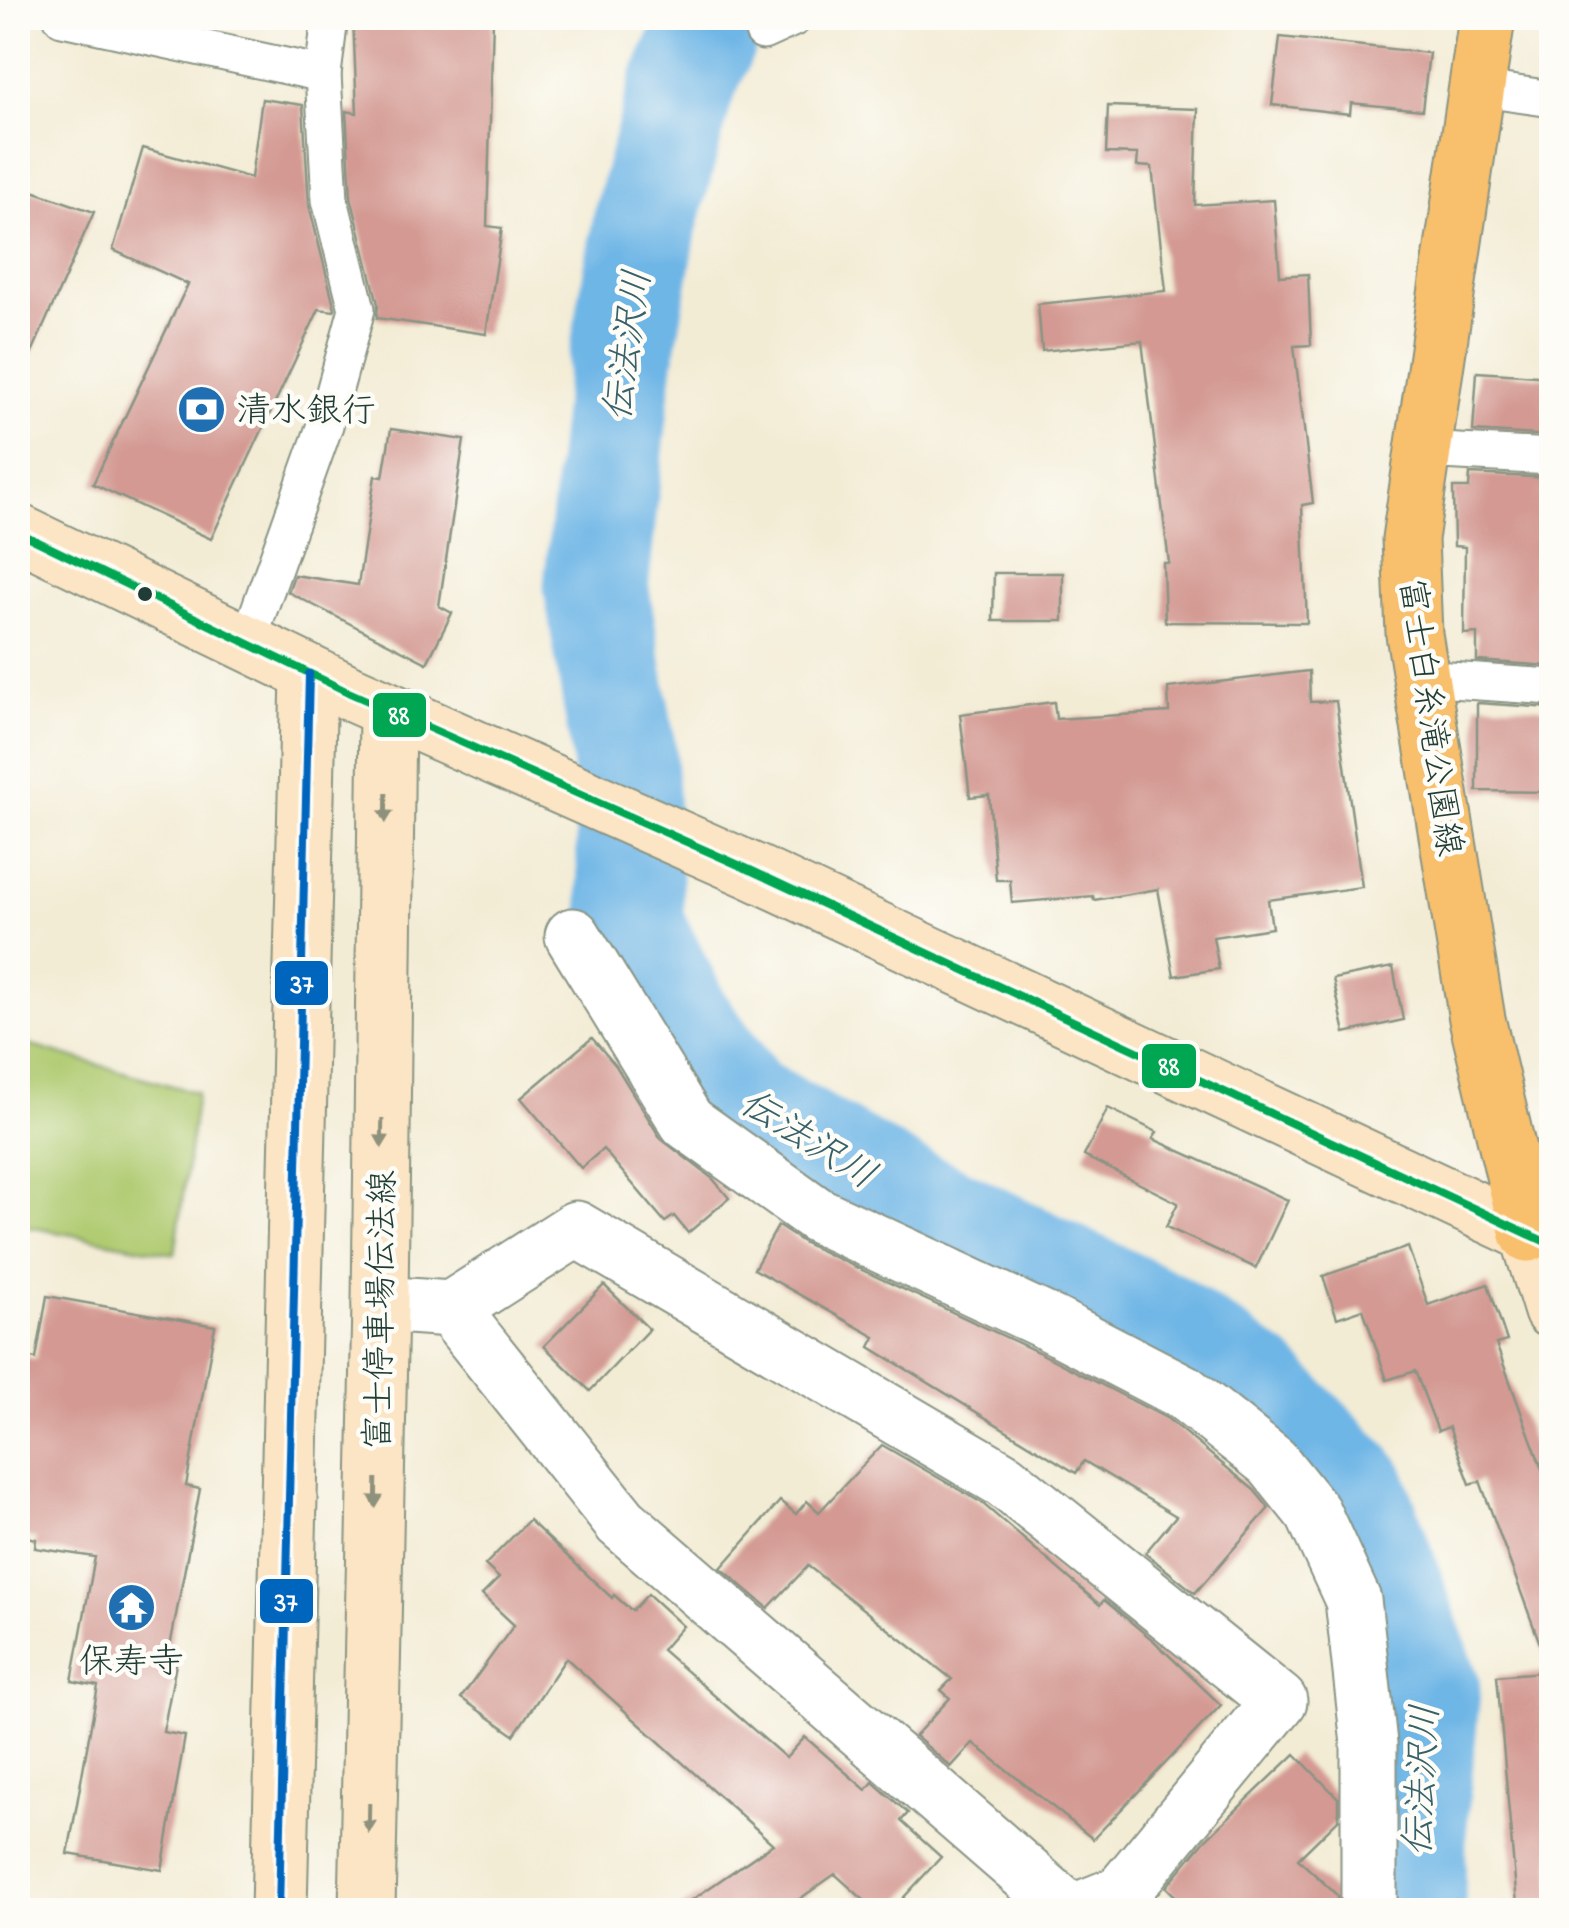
<svg xmlns="http://www.w3.org/2000/svg" width="1569" height="1928" viewBox="0 0 1569 1928" font-family="'Indie Flower','Klee One',sans-serif">
<style>
.green{fill:#afca70;stroke:#678452;stroke-width:2.5}
.lines{fill:none;stroke-linecap:round;stroke-linejoin:round}
.river{stroke:#6eb6e6;stroke-width:105}
.building{fill:#d39992}
.service-casing{stroke:#899484;stroke-width:39}
.minor-casing{stroke:#899484;stroke-width:59}
.secondary-casing{stroke:#899484;stroke-width:59}
.primary-casing{stroke:#899484;stroke-width:59}
.service{stroke:#fff;stroke-width:35}
.minor{stroke:#fff;stroke-width:55}
.secondary{stroke:#fce5c4;stroke-width:55}
.primary{stroke:#f8bf6c;stroke-width:55}
.bus-1-casing{stroke:#fdfcf7;stroke-width:15}
.bus-2-casing{stroke:#fdfcf7;stroke-width:15}
.bus-1{stroke:#00a651;stroke-width:8}
.bus-2{stroke:#0065bd;stroke-width:8}
.oneway{fill:#8e917c}
.bus-dot{fill:#1f3d34;stroke:#fdfcf7;stroke-width:4}
.labels{text-anchor:middle;stroke-width:9;stroke-linejoin:round;paint-order:stroke}
.poi-label{font-size:35px;fill:#1f3d34;stroke:#fdfcf7;text-anchor:start}
.street-label{font-size:35px;fill:#1f3d34;stroke:#fdfcf7}
.water-label{font-size:38px;font-style:italic;fill:#376169;stroke:#fdfcf7}
.line-badge{stroke:#fdfcf7;stroke-width:4}
.badge-label{font-size:28px;text-anchor:middle;font-weight:bold;fill:#fff}
</style>
<rect width="100%" height="100%" fill="#fdfcf7"/>
<filter id="ink" filterUnits="userSpaceOnUse"><feTurbulence type="fractalNoise" baseFrequency=".01" numOctaves="2"/><feDisplacementMap in="SourceGraphic" scale="20" xChannelSelector="R" yChannelSelector="G"/><feConvolveMatrix kernelMatrix="1 2 1 2 8 2 1 2 1" color-interpolation-filters="sRGB"/></filter>
<filter id="wash" filterUnits="userSpaceOnUse"><feTurbulence type="fractalNoise" baseFrequency=".0048" numOctaves="4" result="noise"/><feDisplacementMap in="SourceGraphic" scale="40" xChannelSelector="R" yChannelSelector="G"/><feGaussianBlur stdDeviation="2.25" result="paint"/><feColorMatrix in="noise" values="0 0 0 0 0 0 0 0 0 0 0 0 0 0 0 0 0 1.4 0 .05"/><feComposite in="paint" operator="in"/></filter>
<g filter="url(#wash)">
<rect width="100%" height="100%" fill="#f3ecd5"/>
<path class="green" d="M18,1042L197,1093L175,1254L18,1225Z"/>
<g class="lines">
<path class="river" d="M713,18L682,87L646,218L621,360L596,586L624,754L632,926L680,1021L741,1104L901,1196L1160,1322L1256,1388L1355,1489L1428,1690L1414,1832L1413,1910"/>
</g>
<g id="blocks">
<g class="building">
<path d="M353,18H493L487,226L502,228L486,334L377,318L378,304L351,197L346,111L357,113Z"/>
<path d="M1280,37L1429,53L1422,110L1351,103L1350,114L1272,105Z"/>
<path d="M262,99L303,105L309,205L335,309L334,311L319,309L211,539L93,484L188,284L113,250L143,148L251,178Z"/>
<path d="M1108,106L1198,109L1195,205L1274,200L1280,276L1308,274L1311,345L1294,346L1313,503L1302,505L1307,623L1165,622L1163,563H1169L1142,341L1042,351L1038,304L1166,291L1152,167L1137,166L1138,154L1106,153Z"/>
<path d="M18,186L94,212L18,384Z"/>
<path d="M1477,372L1552,377V436L1473,431Z"/>
<path d="M391,429L464,440L439,606L452,613L427,663L288,592L294,575L358,585L375,476L383,477Z"/>
<path d="M1470,474L1552,478V666L1477,661V633L1464,634L1465,547L1454,546L1453,488H1469Z"/>
<path d="M994,573H1063V621H993Z"/>
<path d="M1309,671L1310,702L1336,701L1362,887L1268,900L1272,928L1213,937L1219,969L1174,976L1158,889L1094,900L1093,896L1012,903L1010,880H996L989,795L970,797L960,714L1054,702L1056,719L1169,712L1168,688Z"/>
<path d="M1477,703L1552,708V792L1477,791Z"/>
<path d="M1393,967L1403,1020L1345,1033L1333,979Z"/>
<path d="M592,1038L616,1066L661,1139L713,1179L729,1198L688,1233L674,1216L665,1222L603,1149L581,1168L521,1098Z"/>
<path d="M1108,1108L1157,1132L1153,1139L1288,1200L1256,1268L1166,1227L1178,1203L1084,1156Z"/>
<path d="M778,1226L804,1243L1038,1352L1168,1419L1254,1490L1269,1508L1195,1593L1145,1553L1176,1516L1084,1461L1076,1473L870,1347L875,1337L754,1269Z"/>
<path d="M1408,1247L1428,1305L1488,1284L1507,1341L1496,1344L1552,1496V1659L1546,1660L1480,1481L1470,1484L1449,1427L1438,1431L1415,1371L1387,1380L1363,1309L1337,1318L1323,1276Z"/>
<path d="M604,1285L649,1329L590,1391L544,1346Z"/>
<path d="M47,1296L215,1326L186,1486L200,1489L169,1652L178,1654L163,1732L185,1736L162,1870L68,1854L98,1686L72,1681L95,1557L35,1548L36,1539L18,1535V1356L36,1359Z"/>
<path d="M882,1445L982,1503L1100,1605L1104,1600L1154,1641L1221,1705L1093,1839L973,1743L951,1767L915,1736L950,1698L941,1690L952,1679L808,1566L768,1608L721,1568L780,1501L796,1514L807,1501L819,1512Z"/>
<path d="M529,1520L612,1598L614,1595L632,1611L648,1594L683,1626L662,1650L786,1758L805,1737L866,1790L873,1782L908,1813L901,1821L941,1857L892,1910H875L835,1874L784,1910H677L773,1844L566,1658L514,1735L461,1698L514,1625L482,1595L499,1578L485,1565Z"/>
<path d="M1552,1671V1902L1517,1904L1497,1676Z"/>
<path d="M1295,1754L1338,1798V1820L1298,1859L1338,1896V1910H1189L1166,1887L1206,1839Z"/>
</g>
</g>
</g>
<g filter="url(#ink)">
<use href="#blocks" fill-opacity="0" stroke="#899484" stroke-width="2.5"/>
<g class="lines">
<defs>
<g id="service">
<path d="M62,18L323,74"/>
<path d="M763,32L794,18"/>
<path d="M1476,88L1552,99"/>
<path d="M1423,450L1552,457"/>
<path d="M248,641L325,425L357,309L330,200L323,74L330,18"/>
<path d="M1421,678L1552,687"/>
</g>
<g id="minor">
<path d="M573,936L687,1122L817,1215L1052,1324L1185,1393L1272,1462L1313,1513L1353,1600L1369,1744V1910"/>
<path d="M380,1304L451,1309L621,1522L1068,1910"/>
<path d="M451,1309L576,1229L1004,1480L1279,1701L1121,1893L1079,1910"/>
</g>
<g id="secondary">
<path d="M18,532L348,692L750,870L1552,1245"/>
<path d="M1528,1234L1552,1311"/>
<path d="M279,1910L309,674"/>
<path d="M367,1910L380,1304L387,710"/>
</g>
<path id="primary" d="M1487,18L1410,539L1414,634L1477,1019L1528,1234"/>
</defs>
<use href="#service" class="service-casing"/>
<use href="#minor" class="minor-casing"/>
<use href="#secondary" class="secondary-casing"/>
<use href="#primary" class="primary-casing"/>
<use href="#service" class="service"/>
<use href="#minor" class="minor"/>
<use href="#secondary" class="secondary"/>
<use href="#primary" class="primary"/>
<defs>
<path id="bus-1" d="M18,532L348,692L750,870L1552,1245"/>
<path id="bus-2" d="M279,1910L309,674"/>
</defs>
<use href="#bus-1" class="bus-1-casing"/>
<use href="#bus-2" class="bus-2-casing"/>
<use href="#bus-1" class="bus-1"/>
<use href="#bus-2" class="bus-2"/>
</g>
<defs><path id="oneway-solid" d="M-6-.8H1V-3.2L6.5 0L1 3.2V.8H-6Z" transform="scale(2.5)"/></defs>
<g class="oneway">
<use href="#oneway-solid" transform="translate(386 808) rotate(91)"/>
<use href="#oneway-solid" transform="translate(382 1133) rotate(91)"/>
<use href="#oneway-solid" transform="translate(376 1493) rotate(91)"/>
<use href="#oneway-solid" transform="translate(369 1818) rotate(91)"/>
</g>
</g>
<defs>
<symbol id="bank-disc" viewBox="-11 -11 22 22"><circle r="9.5" fill="#1f6fb2" stroke="#fdfcf7"/><path d="M-6-4H6V4H-6ZM0-2.3a2.3 2.3 0 1 0 0 4.6a2.3 2.3 0 1 0 0-4.6Z" fill="#fff"/></symbol>
<symbol id="temple-disc" viewBox="-11 -11 22 22"><circle r="9.5" fill="#1f6fb2" stroke="#fdfcf7"/><path d="M0-6L5-2H3V0L6.5 2.5H4V6H1.5V3h-3V6H-4V2.5H-6.5L-3 0V-2H-5Z" fill="#fff"/></symbol>
</defs>
<g fill-rule="evenodd">
<use href="#bank-disc" x="174" y="382" width="55" height="55"/>
<use href="#temple-disc" x="104" y="1580" width="55" height="55"/>
</g>
<circle class="bus-dot" cx="145" cy="594" r="9"/>
<g class="labels">
<g class="poi-label">
<text x="236" y="421">清水銀行</text>
<text x="131" y="1672" text-anchor="middle">保寿寺</text>
</g>
<g class="street-label">
<text transform="translate(1432 717) rotate(82)" y="12">富士白糸滝公園線</text>
<text transform="translate(379 1310) rotate(-89)" y="12">富士停車場伝法線</text>
</g>
<g class="water-label">
<text transform="translate(626 345) rotate(-82)" y="13">伝法沢川</text>
<text transform="translate(809 1138) rotate(32)" y="13">伝法沢川</text>
<text transform="translate(1420 1780) rotate(-87)" y="13">伝法沢川</text>
</g>
</g>
<g class="line-badge">
<rect x="371" y="691" width="57" height="48" rx="10" fill="#00a651"/>
<rect x="273" y="959" width="57" height="48" rx="10" fill="#0065bd"/>
<rect x="1140" y="1042" width="58" height="48" rx="10" fill="#00a651"/>
<rect x="258" y="1577" width="57" height="48" rx="10" fill="#0065bd"/>
</g>
<g class="badge-label">
<text x="399" y="724">88</text>
<text x="302" y="993">37</text>
<text x="1169" y="1075">88</text>
<text x="286" y="1611">37</text>
</g>
<rect width="1569" height="1928" fill="none" stroke="#fdfcf7" stroke-width="60"/>
</svg>
